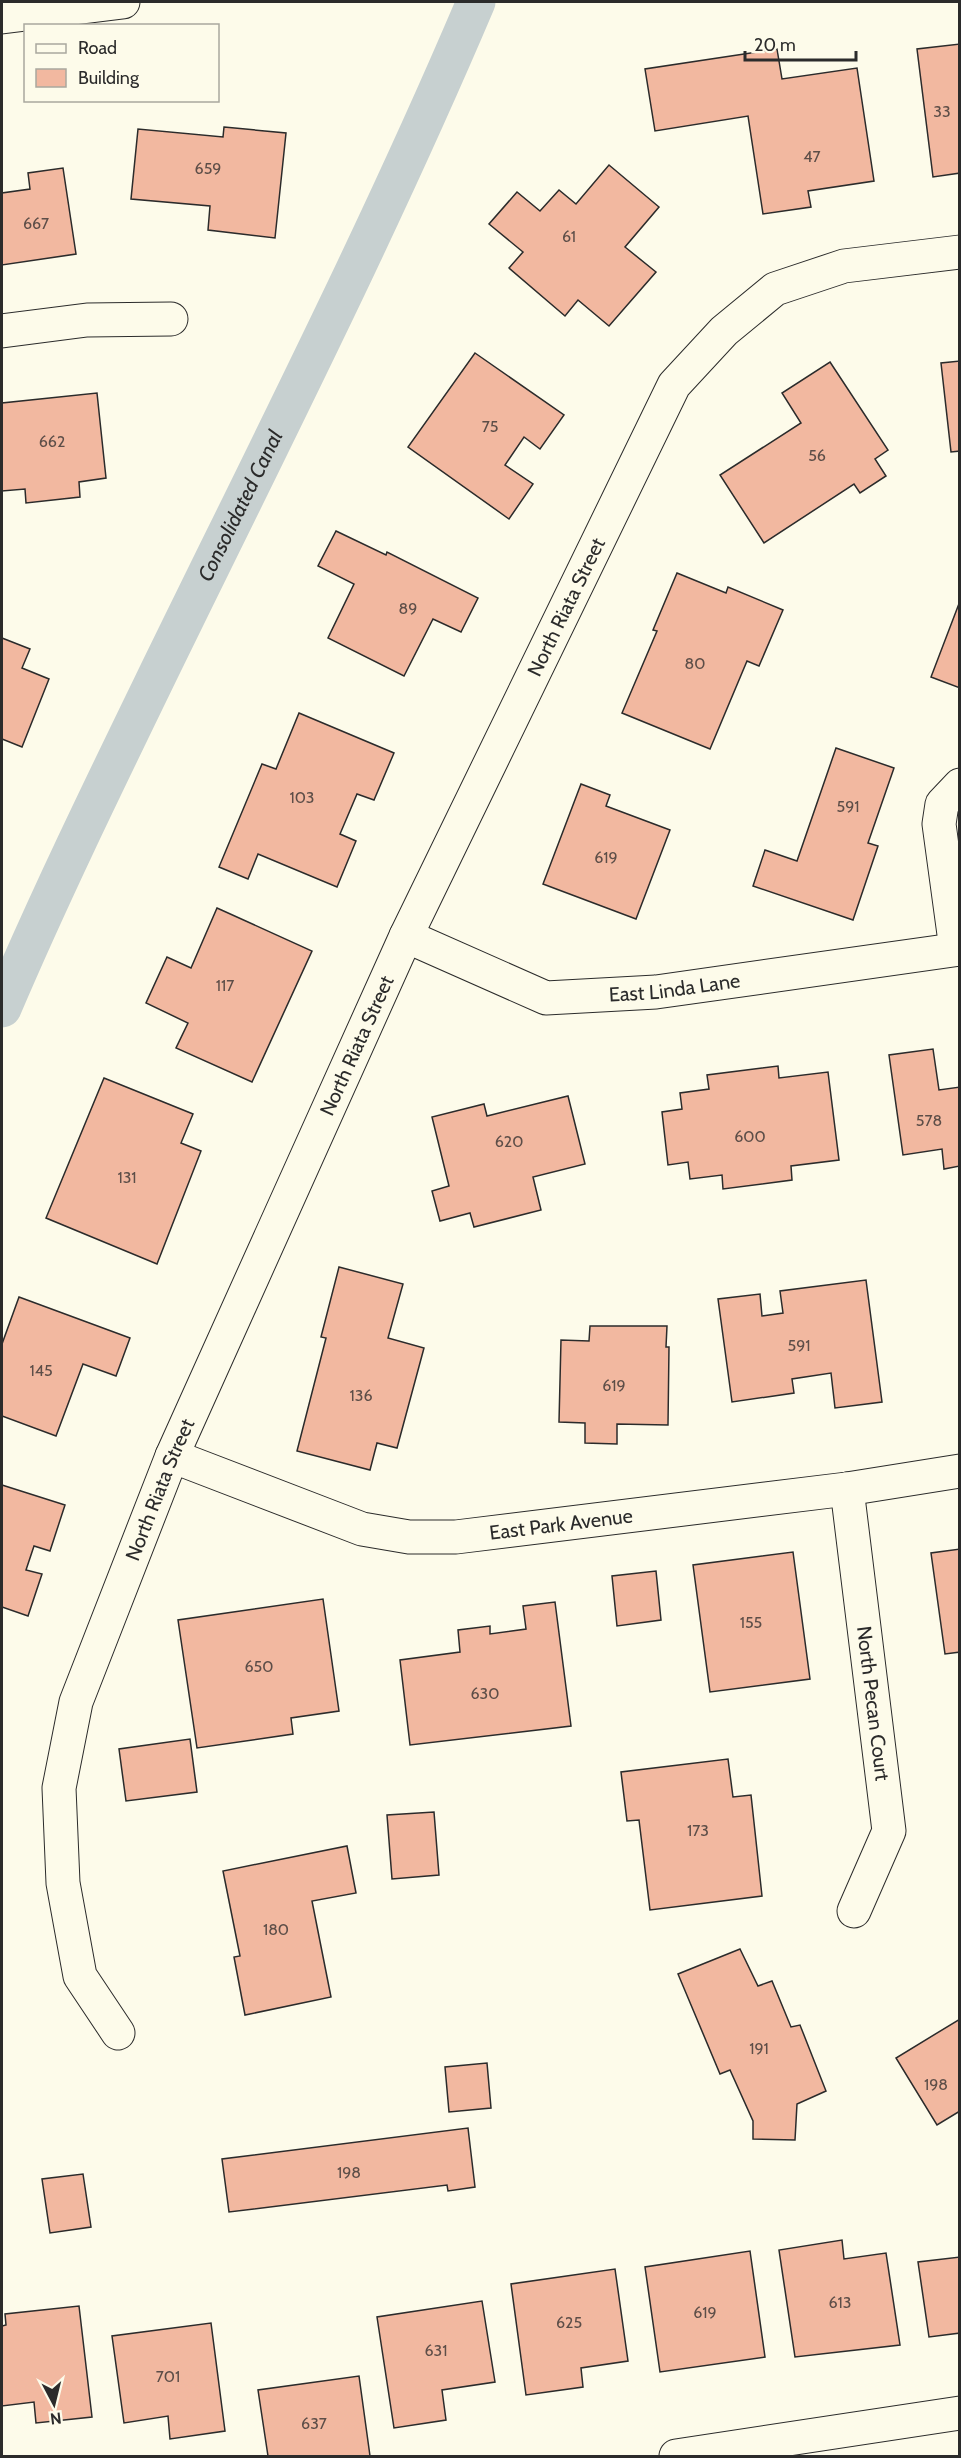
<svg xmlns="http://www.w3.org/2000/svg" width="961" height="2458" viewBox="0 0 961 2458" font-family="Cabin,sans-serif">
<style>
.lines{fill:none;stroke-linecap:round;stroke-linejoin:round}
.canal{stroke:#c7d0d0;stroke-width:39}
.building{fill:#f2b8a0;stroke:#2b2b2b;stroke-width:1.5}
.minor-casing{stroke:#2b2b2b;stroke-width:35}
.major-casing{stroke:#2b2b2b;stroke-width:35}
.minor{stroke:#fdfbea;stroke-width:33}
.major{stroke:#fdfbea;stroke-width:33}
.labels{text-anchor:middle;stroke-width:4.5;stroke-linejoin:round;paint-order:stroke}
.number-label{font-size:16px;fill:#5d4e48}
.street-label{font-size:20px;fill:#2b2b2b;stroke:#fdfbea}
.water-label{font-size:21px;font-style:italic;fill:#2b2b2b;stroke:#fdfbea}
</style>
<rect width="100%" height="100%" fill="#fdfbea"/>
<g class="lines">
<path class="canal" id="s1" d="M2,1008C49,898 101,791 153,684C263,458 378,233 476,2"/>
</g>
<g class="building">
<path d="M960,44V173L933,177L917,49Z"/>
<path d="M777,49L782,79L857,68L874,181L808,191L811,207L763,214L748,116L655,131L645,69Z"/>
<path d="M224,127L286,133L275,238L208,230L210,206L131,199L138,129L223,137Z"/>
<path d="M609,165L659,207L625,247L656,272L609,326L578,300L565,316L509,268L523,252L489,224L517,192L540,211L559,190L576,204Z"/>
<path d="M63,168L76,254L2,265V193L30,189L28,173Z"/>
<path d="M475,353L564,415L540,449L524,437L505,465L533,484L509,519L408,447Z"/>
<path d="M960,361V451L951,452L941,363Z"/>
<path d="M830,362L888,450L875,459L886,476L860,493L854,484L764,543L720,475L801,423L782,393Z"/>
<path d="M97,393L106,478L79,482L80,497L26,503L25,489L2,491V403Z"/>
<path d="M336,531L386,555L387,552L478,598L461,632L433,619L404,676L328,638L354,584L318,566Z"/>
<path d="M677,573L726,593L728,587L783,610L759,666L747,661L710,749L622,713L657,631L653,630Z"/>
<path d="M960,601V688L931,677Z"/>
<path d="M2,638L30,649L22,668L49,679L22,747L2,739Z"/>
<path d="M299,713L394,753L374,800L357,794L340,834L356,841L337,887L258,854L248,879L219,867L262,764L276,769Z"/>
<path d="M836,748L894,768L868,843L878,846L853,920L753,886L765,850L797,861Z"/>
<path d="M581,784L610,795L606,806L670,830L636,919L543,884Z"/>
<path d="M217,908L312,951L252,1082L176,1048L188,1023L146,1003L167,957L191,968Z"/>
<path d="M933,1049L939,1090L960,1087V1166L944,1169L942,1149L903,1155L889,1055Z"/>
<path d="M778,1066L779,1078L828,1072L839,1160L791,1166L792,1180L723,1189L722,1175L690,1179L688,1162L668,1165L662,1112L682,1109L680,1093L709,1089L707,1075Z"/>
<path d="M104,1078L193,1114L181,1143L201,1151L157,1264L46,1218Z"/>
<path d="M568,1096L585,1164L533,1177L541,1210L474,1227L470,1213L440,1221L432,1191L449,1186L432,1117L484,1104L487,1116Z"/>
<path d="M339,1267L403,1284L388,1338L424,1348L397,1448L377,1443L370,1470L297,1451L326,1338L321,1337Z"/>
<path d="M866,1280L882,1402L835,1408L831,1373L792,1379L794,1393L732,1402L718,1299L760,1294L762,1316L783,1313L780,1291Z"/>
<path d="M19,1297L130,1338L116,1376L83,1364L56,1436L2,1416V1344Z"/>
<path d="M590,1326H667L666,1347H669L668,1425L617,1424V1444L585,1443V1423L559,1422L561,1340L589,1341Z"/>
<path d="M2,1485L65,1505L50,1551L34,1546L26,1570L42,1574L28,1616L2,1607Z"/>
<path d="M960,1549V1652L945,1654L931,1553Z"/>
<path d="M793,1552L810,1679L710,1692L693,1565Z"/>
<path d="M656,1571L661,1620L617,1626L612,1576Z"/>
<path d="M323,1599L339,1711L291,1718L293,1734L197,1748L178,1620Z"/>
<path d="M555,1602L571,1726L410,1745L400,1660L460,1652L458,1630L490,1626V1634L526,1629L523,1606Z"/>
<path d="M190,1739L197,1792L126,1801L119,1749Z"/>
<path d="M728,1759L733,1797L751,1795L762,1896L650,1910L639,1820L627,1821L621,1772Z"/>
<path d="M434,1812L439,1875L392,1879L387,1815Z"/>
<path d="M347,1846L356,1893L312,1901L331,1997L245,2015L234,1957L240,1956L223,1871Z"/>
<path d="M740,1949L758,1986L772,1981L791,2027L800,2025L826,2091L797,2104L795,2140L753,2139V2121L730,2070L720,2074L678,1974Z"/>
<path d="M960,2019V2111L937,2125L896,2058Z"/>
<path d="M487,2063L491,2108L449,2112L445,2067Z"/>
<path d="M468,2128L475,2187L448,2191L447,2185L229,2212L222,2159Z"/>
<path d="M83,2174L91,2227L50,2233L42,2179Z"/>
<path d="M842,2240L844,2259L886,2253L900,2345L795,2357L779,2250Z"/>
<path d="M750,2251L765,2357L660,2372L645,2267Z"/>
<path d="M960,2257V2333L929,2337L918,2262Z"/>
<path d="M615,2269L628,2361L581,2368L583,2387L526,2395L511,2284Z"/>
<path d="M482,2301L495,2382L442,2390L446,2420L394,2428L377,2317Z"/>
<path d="M79,2306L92,2417L36,2423L34,2402L2,2406V2326L6,2325L5,2314Z"/>
<path d="M211,2323L225,2431L170,2439L168,2416L124,2423L112,2336Z"/>
<path d="M359,2376L370,2456H268L258,2390Z"/>
</g>
<g class="lines">
<defs>
<g id="minor">
<path d="M2,331L87,320L171,319"/>
<path id="s2" d="M406,936L546,998L656,992L960,949"/>
<path d="M956,949L939,824L942,804L960,785"/>
<path id="s3" d="M172,1456L362,1529L409,1537H456L847,1489L960,1471"/>
<path id="s4" d="M847,1489L889,1831L854,1911"/>
<path id="s5" d="M118,2033L80,1976L63,1883L59,1788L76,1702L172,1456L406,936L674,385L724,331L775,289L844,266L960,252"/>
<path d="M676,2456L960,2413"/>
</g>
<path id="major" d="M2,17L123,2"/>
</defs>
<use href="#minor" class="minor-casing"/>
<use href="#major" class="major-casing"/>
<use href="#minor" class="minor"/>
<use href="#major" class="major"/>
</g>
<g class="labels">
<g class="number-label">
<text x="942" y="117">33</text>
<text x="812" y="162">47</text>
<text x="208" y="174">659</text>
<text x="36" y="229">667</text>
<text x="569" y="242">61</text>
<text x="490" y="432">75</text>
<text x="52" y="447">662</text>
<text x="817" y="461">56</text>
<text x="408" y="614">89</text>
<text x="695" y="669">80</text>
<text x="302" y="803">103</text>
<text x="848" y="812">591</text>
<text x="606" y="863">619</text>
<text x="225" y="991">117</text>
<text x="929" y="1126">578</text>
<text x="750" y="1142">600</text>
<text x="509" y="1147">620</text>
<text x="127" y="1183">131</text>
<text x="799" y="1351">591</text>
<text x="41" y="1376">145</text>
<text x="614" y="1391">619</text>
<text x="361" y="1401">136</text>
<text x="751" y="1628">155</text>
<text x="259" y="1672">650</text>
<text x="485" y="1699">630</text>
<text x="698" y="1836">173</text>
<text x="276" y="1935">180</text>
<text x="759" y="2054">191</text>
<text x="936" y="2090">198</text>
<text x="349" y="2178">198</text>
<text x="840" y="2308">613</text>
<text x="705" y="2318">619</text>
<text x="569" y="2328">625</text>
<text x="436" y="2356">631</text>
<text x="168" y="2382">701</text>
<text x="314" y="2429">637</text>
</g>
<g class="street-label">
<text dy="7" stroke="none"><textPath href="#s5" startOffset="1546">North Riata Street</textPath></text>
<text dy="7" stroke="none"><textPath href="#s2" startOffset="282">East Linda Lane</textPath></text>
<text dy="7" stroke="none"><textPath href="#s5" startOffset="1060">North Riata Street</textPath></text>
<text dy="7" stroke="none"><textPath href="#s5" startOffset="574">North Riata Street</textPath></text>
<text dy="7" stroke="none"><textPath href="#s3" startOffset="404">East Park Avenue</textPath></text>
<text dy="7" stroke="none"><textPath href="#s4" startOffset="216">North Pecan Court</textPath></text>
</g>
<g class="water-label">
<text dy="7" stroke="none"><textPath href="#s1" startOffset="556">Consolidated Canal</textPath></text>
</g>
</g>
<rect width="961" height="2458" fill="none" stroke="#2b2b2b" stroke-width="6"/>
<rect x="24" y="24" width="195" height="78" fill="#fdfbea" stroke="#a9a89e" stroke-width="1.5"/>
<rect x="36" y="44" width="30" height="9" fill="#fdfbea" stroke="#a9a89e" stroke-width="1.5"/>
<text x="78" y="54" font-size="18" fill="#2b2b2b">Road</text>
<rect x="36" y="69" width="30" height="18" fill="#f2b8a0" stroke="#a9a89e" stroke-width="1.5"/>
<text x="78" y="84" font-size="18" fill="#2b2b2b">Building</text>
<g transform="translate(54 2404) rotate(173)" stroke="#fdfbea" stroke-width="4.5" paint-order="stroke">
<path d="M0-4.5L10 22L0 15L-10 22Z" fill="#2b2b2b"/>
<text y="-9" font-size="16" font-weight="bold" text-anchor="middle" fill="#2b2b2b">N</text>
</g>
<path d="M745 51v9h111v-9" fill="none" stroke="#2b2b2b" stroke-width="3"/>
<text x="754" y="51" font-size="18" fill="#2b2b2b" stroke="#fdfbea" stroke-width="4.5" paint-order="stroke">20 m</text>
</svg>
